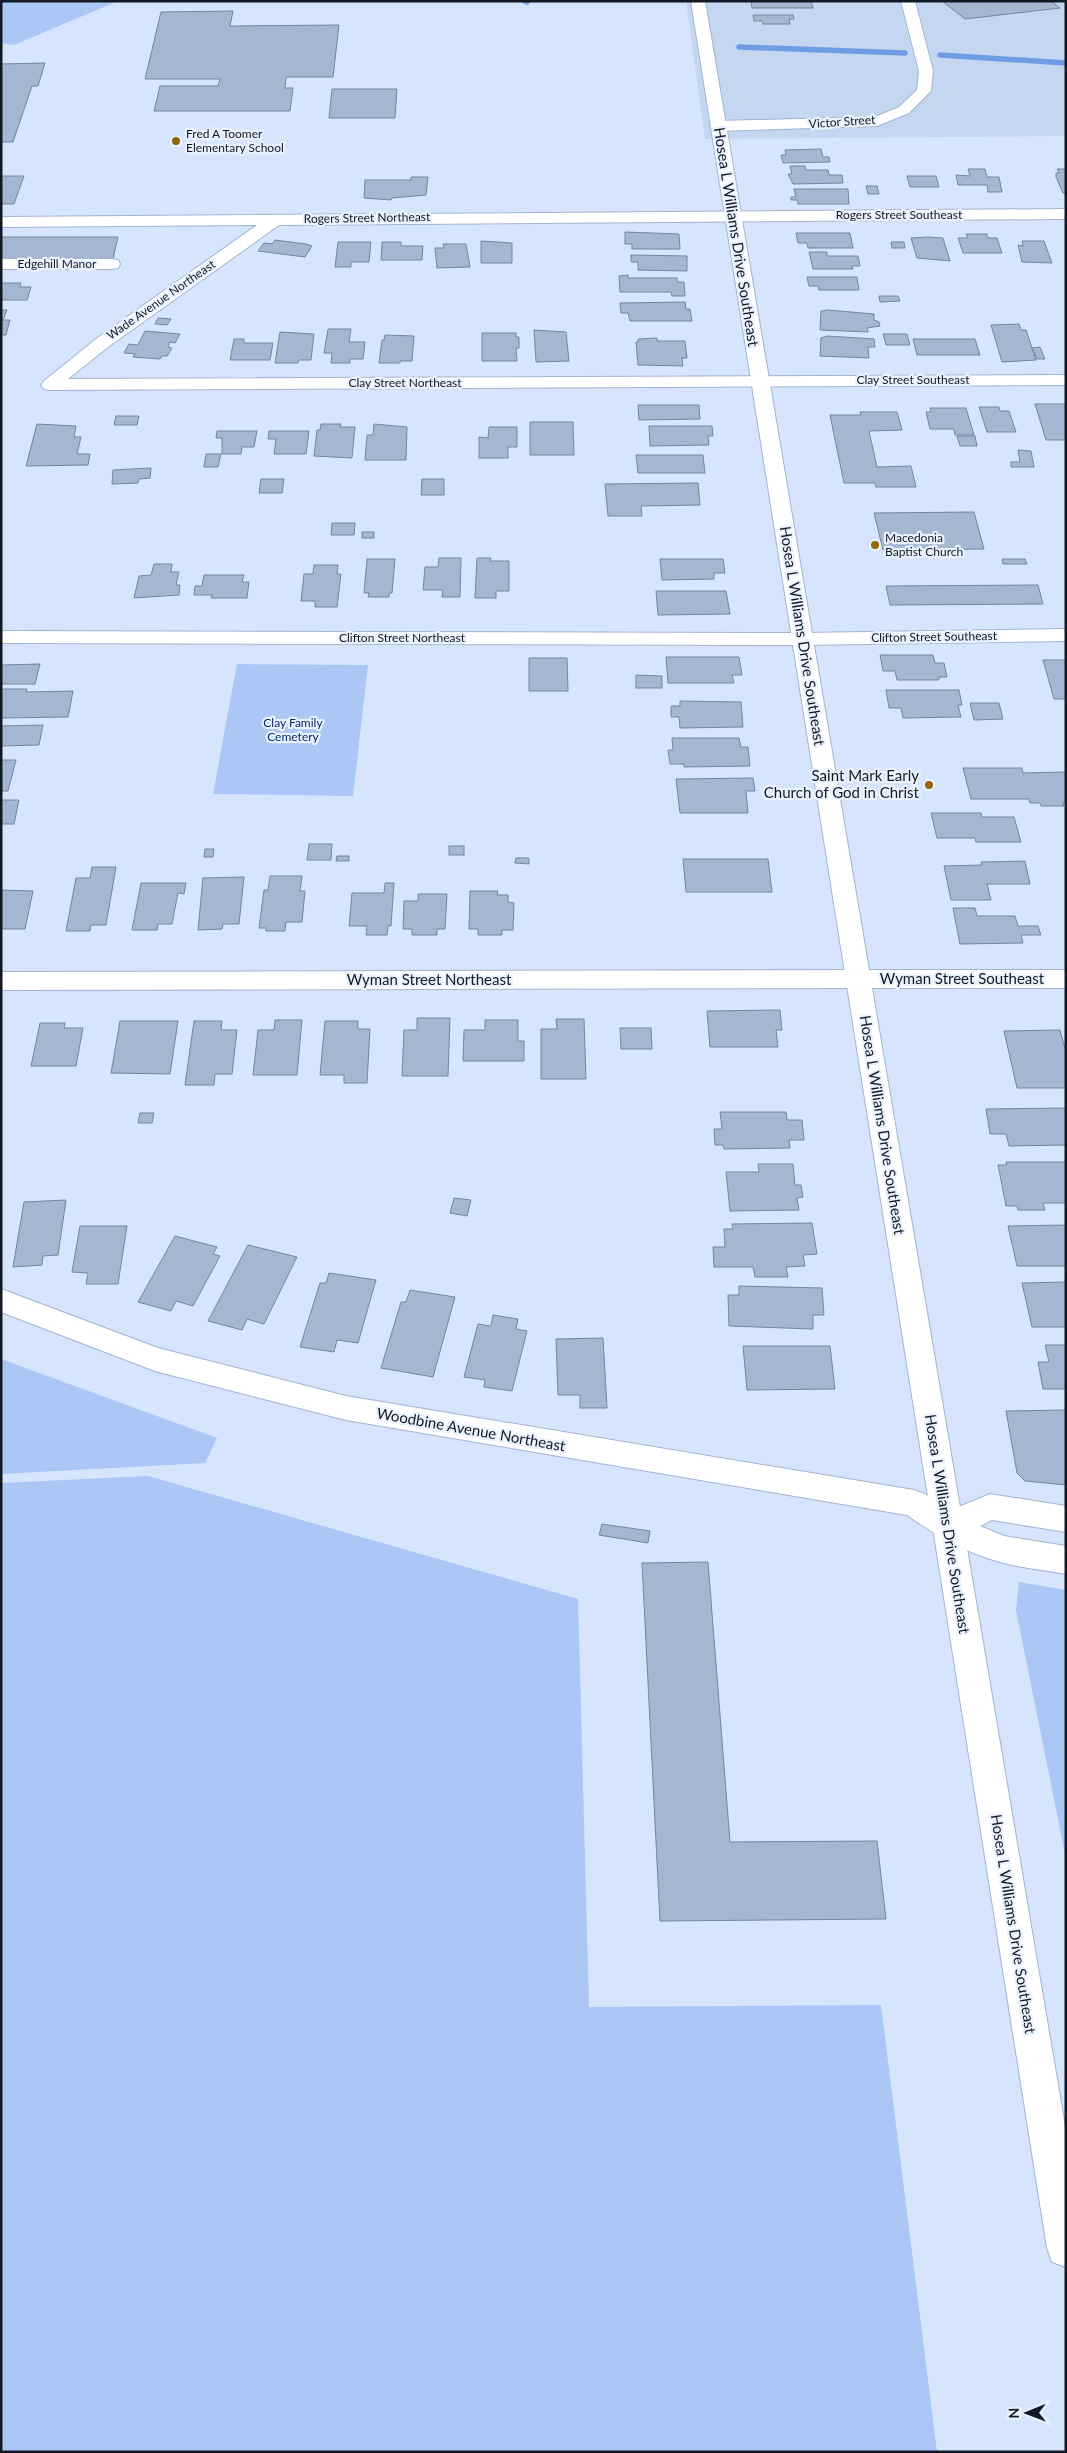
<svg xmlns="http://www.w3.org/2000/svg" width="1067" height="2453" viewBox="0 0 1067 2453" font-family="Lato,sans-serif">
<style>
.built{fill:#c5d6f1}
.green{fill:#aac7f5}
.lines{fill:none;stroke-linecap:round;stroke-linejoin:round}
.stream{stroke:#6f9ce5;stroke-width:5.5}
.building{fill:#a4b6d2;stroke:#74859f}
.street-casing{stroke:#a2b4d0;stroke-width:2}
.secondary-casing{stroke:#a2b4d0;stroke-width:2}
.street{fill:#fff;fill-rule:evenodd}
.secondary{fill:#fff;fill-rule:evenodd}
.poi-dot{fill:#90670e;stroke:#eaf2fe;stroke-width:2}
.labels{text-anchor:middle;stroke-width:4.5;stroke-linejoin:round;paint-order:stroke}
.far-street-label{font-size:12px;fill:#131924;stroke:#eaf2fe}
.far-poi-label{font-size:12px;fill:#131924;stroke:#eaf2fe;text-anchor:start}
.far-park-label{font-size:12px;fill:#022a6a;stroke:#eaf2fe}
.street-label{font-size:15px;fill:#131924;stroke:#eaf2fe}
.poi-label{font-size:15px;fill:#131924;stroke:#eaf2fe;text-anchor:end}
</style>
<rect width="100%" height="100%" fill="#d6e5fd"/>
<path class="built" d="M686,1H1066V136L705,139Z"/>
<g class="green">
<path d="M1,1H118L14,45L1,43Z"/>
<path d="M237,664L368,665L353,796L213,794Z"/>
<path d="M1,1359L217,1438L205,1463L1,1474Z"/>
<path d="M148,1476L578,1599L589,2007L881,2005L937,2452H1V1483Z"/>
<path d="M1019,1582L1066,1590V1859L1016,1610Z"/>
</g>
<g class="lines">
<g class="stream">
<path d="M525,1L527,2"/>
<path d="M739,47L905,53"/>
<path d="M940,55L1066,63"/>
</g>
</g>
<g class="building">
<path d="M751,1H811L813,8H752Z"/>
<path d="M942,1H1051L1060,8L965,19Z"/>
<path d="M233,11L230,26L339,25L333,77H286L285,88H293L290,111H154L160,86H218L220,79H145L161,12Z"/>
<path d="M753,15H793L794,19H789L790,24H763L762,21H754Z"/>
<path d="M45,63L38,86H32L13,142H1V64Z"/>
<path d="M332,89H397L395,118H329Z"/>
<path d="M821,149L823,157H829L830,162L783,163L781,155H786L785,150Z"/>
<path d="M790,166H805L806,170H828L829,175H842L843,183L793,184L788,174H792Z"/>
<path d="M968,169H985L987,177H999L1002,192H988L987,185H958L956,175L970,176Z"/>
<path d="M1057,169H1066V193H1063L1056,177V173H1059Z"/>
<path d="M1,176H24L14,204H1Z"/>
<path d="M907,176H936L939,187H910Z"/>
<path d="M411,177H428L426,195L392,198L391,200L364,198L365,180H411Z"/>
<path d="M866,186H877L879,194H868Z"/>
<path d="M794,189H848L849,204H798L797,200H791V197H796Z"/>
<path d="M625,232L679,234L680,249H632V244H625Z"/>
<path d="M796,233H850L853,248H808L807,243H798Z"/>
<path d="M966,234H987L988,238H997L1002,253H963L958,238H968Z"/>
<path d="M1,237H118L113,259L1,260Z"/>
<path d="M928,237L943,238L950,261L917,258L911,238Z"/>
<path d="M275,240L306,244L312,246L305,257L258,251L264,243L272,244Z"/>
<path d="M481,241L512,243V263H481Z"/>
<path d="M1022,241H1044L1052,263L1022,262L1018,245L1023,246Z"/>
<path d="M338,242H371L369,262H351V267H335Z"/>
<path d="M382,242H401V246H423L422,260H381Z"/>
<path d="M891,242H904L905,248H892Z"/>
<path d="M443,244H466L470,267L437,268L435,248H444Z"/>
<path d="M809,252H827V256H858L860,266H852L853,269H813Z"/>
<path d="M631,255L687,256V271L638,270V262H631Z"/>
<path d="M628,275V278H677V282H684L685,296H672L671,292H620L619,276Z"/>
<path d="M807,277H857L859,290H819L818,286H809Z"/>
<path d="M1,283H21L20,287H31L27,300H1Z"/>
<path d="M879,296H898L900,301L880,302Z"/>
<path d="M685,302L686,309H690L692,321H630L628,313H621L620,303Z"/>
<path d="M1,310H7L3,320H10L6,335H1Z"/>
<path d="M828,310L874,314V320L879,322L880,326L867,328L868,332L820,330L821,311Z"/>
<path d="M158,318L171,319L167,325L155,324Z"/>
<path d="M1019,324L1021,330H1026L1036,360L1002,362L991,325Z"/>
<path d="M328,329H351L349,342H365L363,359H350V363H331L332,353H324Z"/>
<path d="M534,330L566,332L569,361L536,362Z"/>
<path d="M145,331L180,334L175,343L170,342L168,347L172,348L167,356H162L160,359L133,357L135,354L124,353L129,344L138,345Z"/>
<path d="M280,332L314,334L311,360H299L298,363H275Z"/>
<path d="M482,333H516V337H519V348H516L517,361H482Z"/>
<path d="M883,334H907L910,345H886Z"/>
<path d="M385,335L414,336L412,361H400V363H379L382,340H384Z"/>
<path d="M827,336L874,339L875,347H868L869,358L820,356L821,338Z"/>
<path d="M657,338V341H685L687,358H682L683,366L638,365L636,342H638V339Z"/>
<path d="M234,339H244V343H273L270,360H230Z"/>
<path d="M913,339H975L980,355H917Z"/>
<path d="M1040,347L1045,359H1037L1032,348Z"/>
<path d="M1035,404H1066V440H1046Z"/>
<path d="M638,405H699L700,419L639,420Z"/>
<path d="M979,407H999L1000,411H1009L1016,432H987Z"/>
<path d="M930,408H966L974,435H955L954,429H930L926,412H931Z"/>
<path d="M860,412H897L902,430L869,431L877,467L911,466L916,487H876L875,483H844L830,415H861Z"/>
<path d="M116,416H139L137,425H114Z"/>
<path d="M530,422H573L574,455H530Z"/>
<path d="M37,424L76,426L74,437H81L77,454H90L88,465L26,466Z"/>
<path d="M321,424H341L340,427H355L352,458L314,456L317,430H320Z"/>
<path d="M374,424L407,427L406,460H365L367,435H373Z"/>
<path d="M649,426H712L713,436H708L709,445L650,446Z"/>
<path d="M489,427H517V447H508V458H479V437L488,438Z"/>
<path d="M217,431H257L254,447H242L241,454H222V438H216Z"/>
<path d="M269,431H309L306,454H274L276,439H268Z"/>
<path d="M957,436H975L977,446H960Z"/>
<path d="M1018,450L1031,451L1034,467H1011V462H1020Z"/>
<path d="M206,454H221L218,467H204Z"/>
<path d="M636,455H703L705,473H638Z"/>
<path d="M151,468L150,478L139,479L138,483L112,484L113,470Z"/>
<path d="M261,479H284L282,493H259Z"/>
<path d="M422,479H444V495H421Z"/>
<path d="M698,483L700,505L641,506L642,516H608L605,484Z"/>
<path d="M974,512L984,549L883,550L874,513Z"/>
<path d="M332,523H355L354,535H331Z"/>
<rect x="362" y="532" width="12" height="6"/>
<path d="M439,558H461L460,597H442L443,590H423L425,567H438Z"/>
<path d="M477,558H491L490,561H509V591H496V598H475Z"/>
<path d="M367,559H395L392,593H389V597H368L369,593H364Z"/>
<path d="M660,559H723L725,573H714V579L662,580Z"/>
<path d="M1002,559H1025L1027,564H1003Z"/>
<path d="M154,564H172L171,572H179L176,585H180L179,595L134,598L139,576L151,575Z"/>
<path d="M314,565H338L337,574H341L337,607H315V601H301L304,574H313Z"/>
<path d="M204,575H244L242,582H249L247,598H211L212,595H194L195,586H202Z"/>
<path d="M1038,585L1043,604L890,605L886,586Z"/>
<path d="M656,591H726L730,614L658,615Z"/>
<path d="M880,655H933L935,663H944L947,677H939V680H897L895,671H883Z"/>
<path d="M666,657H739L742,675H732L734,683H668Z"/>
<path d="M529,658H567L568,691H529Z"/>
<path d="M1043,660H1066V699H1054Z"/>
<path d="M40,664L35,684H1V665Z"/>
<path d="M636,675L662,676V688H636Z"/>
<path d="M1,689H27L26,692L73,691L68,717L1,718Z"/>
<path d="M886,690H959L962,705H958L961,717L903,718L901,708H889Z"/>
<path d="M680,701L741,702L743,727L680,728L679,717H671V706H680Z"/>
<path d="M970,703H999L1003,719L974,720Z"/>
<path d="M43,725L39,745L1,746V726Z"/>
<path d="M672,738H739L741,747H748L750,766L684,767V764H670L668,750H673Z"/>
<path d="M1,760H16L8,791H1Z"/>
<path d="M963,768H1022L1023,773L1066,772V803H1063L1064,806H1041L1040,803H1030L1029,799H971Z"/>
<path d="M753,778L755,791H746L748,813H680L676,779Z"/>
<path d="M1,800H19L14,824H1Z"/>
<path d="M931,813H981L982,817H1014L1021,842H976L975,838H937Z"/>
<path d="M309,844H332L331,860H307Z"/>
<rect x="449" y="846" width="15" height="9"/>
<path d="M205,849H214L213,857H204Z"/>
<path d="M337,856H349V861H336Z"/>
<path d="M516,858H529V864L515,863Z"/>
<path d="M683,859H768L772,892H686Z"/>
<path d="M1025,861L1030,884H987L991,900H951L944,866L982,865L981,862Z"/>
<path d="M92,867H116L106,925H91L90,931H66L76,878H90Z"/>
<path d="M270,876H302L300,891H305L302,922H286L285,931H266V928H259L264,890H268Z"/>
<path d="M244,877L239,924H223L222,929L198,930L203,878Z"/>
<path d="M141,883H186L184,894L178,893L172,924H158L157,930H132Z"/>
<path d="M385,883H394L391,926H388L387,935H366L367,926H349L352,893H384Z"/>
<path d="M1,890L33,891L25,929H1Z"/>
<path d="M470,891H498L497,895H508V902L514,903L513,930H502V935H478V929H469Z"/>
<path d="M418,894H447L445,929H437V935H412V929H403L404,901H418Z"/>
<path d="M953,908H975L977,916H1015L1018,926H1038L1041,935H1021L1023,943L960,944Z"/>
<path d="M780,1010L782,1030H776L778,1047H710L707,1011Z"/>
<path d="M417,1018H450L448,1076H402L404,1030H417Z"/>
<path d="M556,1019H584L586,1079H541V1029H557Z"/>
<path d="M275,1020H302L297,1075H253L258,1030H274Z"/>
<path d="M485,1020H518V1041H524V1061H463L464,1030H485Z"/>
<path d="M120,1021H178L170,1074L111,1073Z"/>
<path d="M194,1021H222L221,1030H237L232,1074H215L214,1085H185Z"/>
<path d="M325,1021H358V1029H370L367,1083H344V1075H320Z"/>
<path d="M40,1023H65L64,1028H83L76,1066H31Z"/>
<path d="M620,1028H651L652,1049H621Z"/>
<path d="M1060,1030L1066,1052V1088H1017L1004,1031Z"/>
<path d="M1066,1108V1145L1009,1146L1006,1134H990L986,1109Z"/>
<path d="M720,1112H786L787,1120H802L804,1140H789L790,1148L724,1149L723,1145H715L714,1129H722Z"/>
<path d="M140,1113H154L152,1123H138Z"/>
<path d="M1006,1162H1066V1203H1043L1045,1210H1018L1017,1206H1006L998,1165H1007Z"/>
<path d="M758,1164H793L795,1185H801L803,1197L797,1198L799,1210L730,1211L726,1172H759Z"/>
<path d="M454,1198L471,1200L467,1216L450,1213Z"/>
<path d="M66,1200L58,1255L43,1256L42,1265L13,1267L24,1202Z"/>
<path d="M812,1223L817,1254L803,1255L805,1266L786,1267L788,1277H755L753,1267H714L713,1247H725L724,1229H733L732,1224Z"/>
<path d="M1066,1225V1266H1017L1008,1226Z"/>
<path d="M80,1226H127L118,1284H86L88,1273L72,1272Z"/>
<path d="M175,1236L217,1247L213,1254L220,1256L193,1306L176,1301L171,1311L138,1302Z"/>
<path d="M248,1245L297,1257L264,1324L247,1319L242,1330L208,1321Z"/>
<path d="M329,1273L376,1280L358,1343L337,1340L334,1352L300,1347L320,1283H326Z"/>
<path d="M1066,1282V1327H1032L1022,1283Z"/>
<path d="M739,1286L822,1288L824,1315H813V1329L729,1326L728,1295H739Z"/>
<path d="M410,1290L455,1297L433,1377L381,1368L401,1302H406Z"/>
<path d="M493,1315L518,1319L516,1329L527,1331L512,1391L484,1387L485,1380L464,1377L478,1324L491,1326Z"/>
<path d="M603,1338L607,1408H580V1395H558L556,1339Z"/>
<path d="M1045,1345H1066V1389H1043L1038,1362H1049Z"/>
<path d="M743,1346H830L835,1389L747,1390Z"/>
<path d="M1066,1410V1485L1025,1481L1017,1473L1006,1411Z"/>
<path d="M602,1524L650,1531L648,1543L599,1535Z"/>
<path d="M708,1562L730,1842L877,1841L886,1919L660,1921L642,1563Z"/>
</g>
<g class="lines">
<defs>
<g id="street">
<path d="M901,1H915L933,71L931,91L909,113L877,126L718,131L710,126L718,121L875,117L899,107L917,90L919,71Z"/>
<path d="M1066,209V219L279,225L108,347L68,379L1066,375V385L50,390L44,389L41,385L44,381L96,339L257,225L1,227V217Z"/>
<path d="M1,259H112L118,260L120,264L118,268L112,269H1Z"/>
<path d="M1066,629V641L802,645L1,643V631L802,633Z"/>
<path d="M858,970L867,973L870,979L867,985L858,988L1,990V972Z"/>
<path d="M1,1289L158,1348L346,1396L914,1490L925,1494L949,1511L990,1494L1066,1506V1532L992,1520L980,1526L1004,1536L1066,1546V1574C1044,1570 1021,1568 1000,1562C967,1553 935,1535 907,1515L346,1420L155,1371L1,1312Z"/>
</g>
<path id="secondary" d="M691,1H705L869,970H1066V988H872L1066,2132V2267L1052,2262L1047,2248Z"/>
</defs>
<use href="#street" class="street-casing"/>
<use href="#secondary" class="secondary-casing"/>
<use href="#street" class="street"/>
<use href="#secondary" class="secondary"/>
</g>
<g class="poi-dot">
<circle cx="176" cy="141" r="5"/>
<circle cx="875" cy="545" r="5"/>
<circle cx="929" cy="785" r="5"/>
</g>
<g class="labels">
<g class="far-street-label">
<text transform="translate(842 122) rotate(-4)" y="4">Victor Street</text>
<text x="899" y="219">Rogers Street Southeast</text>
<text transform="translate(367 218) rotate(-1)" y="4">Rogers Street Northeast</text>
<text x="57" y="268">Edgehill Manor</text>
<text transform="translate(161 300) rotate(-35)" y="4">Wade Avenue Northeast</text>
<text x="913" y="384">Clay Street Southeast</text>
<text x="405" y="387">Clay Street Northeast</text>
<text transform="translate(934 637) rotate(-1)" y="4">Clifton Street Southeast</text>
<text x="402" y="642">Clifton Street Northeast</text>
</g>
<g class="far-poi-label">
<text x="186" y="138">Fred A Toomer<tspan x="186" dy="14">Elementary School</tspan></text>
<text x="885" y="542">Macedonia<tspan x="885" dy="14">Baptist Church</tspan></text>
</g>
<g class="far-park-label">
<text x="293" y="727">Clay Family<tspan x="293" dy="14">Cemetery</tspan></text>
</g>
<g class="street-label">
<text transform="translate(736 237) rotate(81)" y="5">Hosea L Williams Drive Southeast</text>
<text transform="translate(802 636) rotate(81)" y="5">Hosea L Williams Drive Southeast</text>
<text x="962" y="984">Wyman Street Southeast</text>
<text x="429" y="985">Wyman Street Northeast</text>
<text transform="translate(882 1125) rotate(81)" y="5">Hosea L Williams Drive Southeast</text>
<text transform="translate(471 1430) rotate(10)" y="5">Woodbine Avenue Northeast</text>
<text transform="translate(947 1524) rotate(81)" y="5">Hosea L Williams Drive Southeast</text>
<text transform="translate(1013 1924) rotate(81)" y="5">Hosea L Williams Drive Southeast</text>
</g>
<g class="poi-label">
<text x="919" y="781">Saint Mark Early<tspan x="919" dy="17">Church of God in Christ</tspan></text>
</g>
</g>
<rect width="1067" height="2453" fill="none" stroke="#131924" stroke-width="5"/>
<g transform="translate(1027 2413) rotate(269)" stroke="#eaf2fe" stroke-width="4" paint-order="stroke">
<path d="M0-4L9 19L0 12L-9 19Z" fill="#131924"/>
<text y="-8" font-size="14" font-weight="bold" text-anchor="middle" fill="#131924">N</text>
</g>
</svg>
